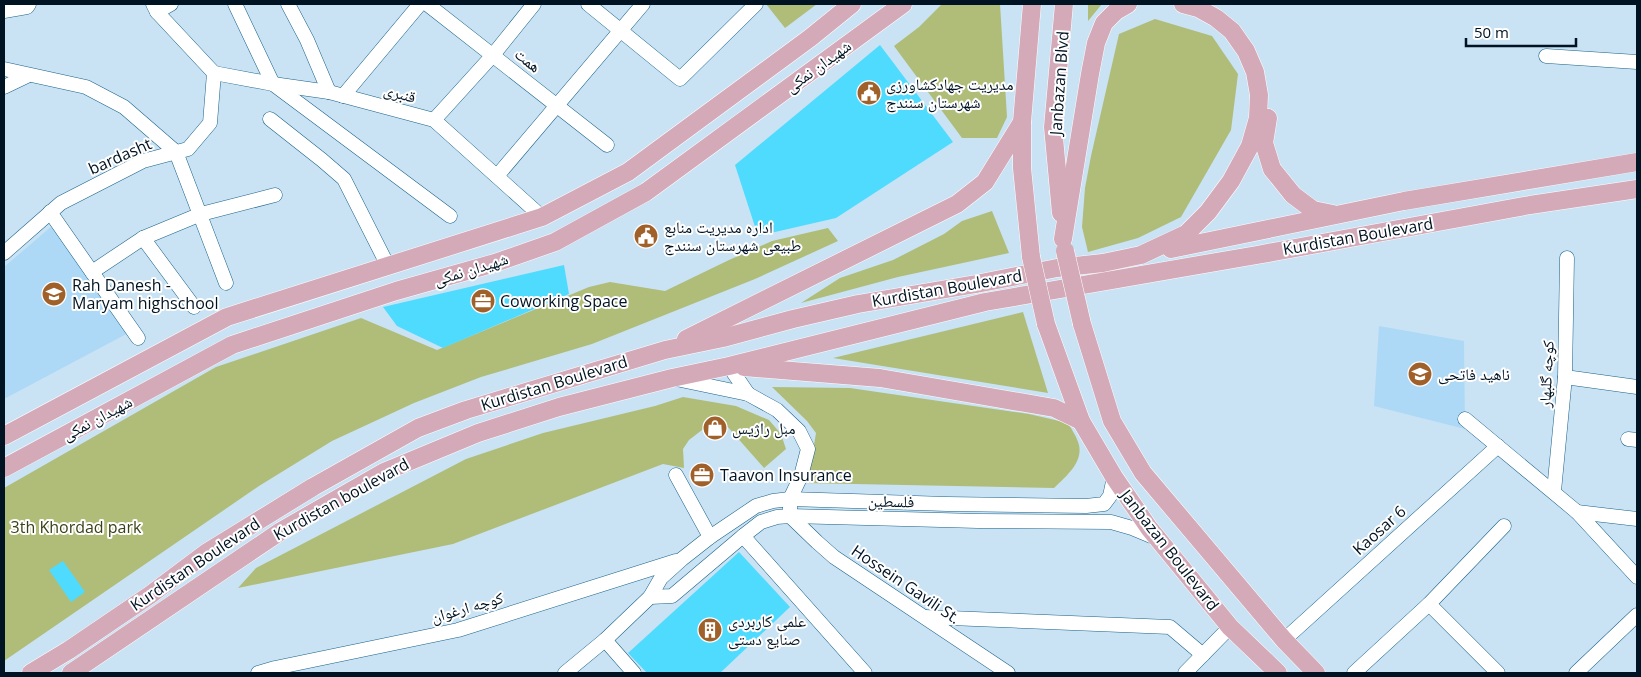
<svg xmlns="http://www.w3.org/2000/svg" width="1641" height="677" viewBox="0 0 1641 677" font-family="'Open Sans','Noto Naskh Arabic',sans-serif">
<style>
.built{fill:#add9f6}
.green{fill:#b0bd78}
.building{fill:#4fdbfd}
.lines{fill:none;stroke-linecap:round;stroke-linejoin:round}
.minor-casing{stroke:#1a6288;stroke-width:15}
.major-casing{stroke:#fff;stroke-width:19}
.minor{stroke:#fff;stroke-width:14}
.major{stroke:#d4aab9;stroke-width:18}
.major-bridge-casing{stroke:#fff;stroke-width:19;stroke-linecap:butt}
.major-bridge{stroke:#d4aab9;stroke-width:18}
.labels{text-anchor:middle;stroke-width:4;stroke-linejoin:round;paint-order:stroke}
.street-label{font-size:16px;fill:#001322;stroke:#fff}
.poi-label{font-size:16px;fill:#001322;stroke:#fff;text-anchor:start}
.park-label{font-size:16px;fill:#3a4017;stroke:#fff}
</style>
<rect width="100%" height="100%" fill="#c9e3f5"/>
<g class="built">
<path d="M52,226L132,331L4,399V267Z"/>
<path d="M1379,326L1464,341L1465,429L1374,406Z"/>
</g>
<g class="green">
<path d="M766,4H817L785,28Z"/>
<path d="M942,4H1000L1007,117L997,138H962L894,46L919,27Z"/>
<path d="M1088,4H1102L1088,21Z"/>
<path d="M1155,19L1212,36L1238,74L1231,130L1181,217L1138,238L1088,252L1082,227L1085,188L1091,156L1119,34Z"/>
<path d="M992,211L1009,253L898,277L801,303L840,278L893,260L944,234L962,221Z"/>
<path d="M828,228L838,241L755,279L592,344L481,377L414,403L332,441L259,486L4,661V488L216,367L361,318L437,350L589,287L610,282L665,291L729,260L772,241Z"/>
<path d="M1023,312L1048,393L833,358Z"/>
<path d="M772,387L850,388L1029,414L1068,423C1072,430 1077,437 1079,445C1083,463 1065,477 1054,488L803,483L811,463L816,433L807,421Z"/>
<path d="M683,397L736,406L769,420L781,434L786,449L764,468L719,417L689,440L683,449L684,468L663,464L453,544L238,588L256,568L466,459L543,433L655,406Z"/>
</g>
<g class="building">
<path d="M880,45L953,142L836,218L758,236L735,165Z"/>
<path d="M564,265L569,294L443,348L397,326L383,307Z"/>
<path d="M739,552L790,607L720,673H647L628,653Z"/>
<path d="M63,561L85,592L71,602L49,570Z"/>
</g>
<g class="lines">
<defs>
<g id="minor">
<path d="M153,4L157,12L214,73"/>
<path d="M235,4L273,84L450,216"/>
<path d="M288,4L307,40L329,92"/>
<path d="M427,4L607,145"/>
<path d="M588,4L680,79L756,4"/>
<path d="M4,11L27,7L29,4"/>
<path d="M157,12L171,4"/>
<path d="M1546,56L1637,62"/>
<path d="M4,69L86,87L124,107L176,152L226,283"/>
<path d="M214,73L273,84L329,92L434,120L542,217"/>
<path d="M4,87L29,75"/>
<path d="M343,96L420,4"/>
<path d="M270,119L322,160L344,179L388,266"/>
<path d="M434,120L493,55L534,4"/>
<path d="M497,176L643,4"/>
<path d="M50,212L138,338"/>
<path d="M143,238L194,307"/>
<path d="M4,253L61,203L143,161L188,149L210,123L214,73"/>
<path d="M92,272L143,238L201,214L275,195"/>
<path d="M729,366L748,394"/>
<path d="M1565,377L1637,387"/>
<path d="M676,379L748,394L777,410L799,431L808,449L801,476L790,499V516L817,542L834,557L1008,673"/>
<path d="M1465,419L1577,512L1637,577"/>
<path d="M1628,439L1637,440"/>
<path d="M676,475L710,537"/>
<path d="M1554,491L1565,377L1567,258"/>
<path d="M1577,512L1637,519"/>
<path d="M743,536L865,673"/>
<path d="M650,597L672,596L743,536L761,522L777,517L790,516L978,521L1111,522L1132,528L1156,538"/>
<path d="M1429,604L1498,673"/>
<path d="M925,617L1170,627L1203,655"/>
<path d="M605,640L634,673"/>
<path d="M1284,640L1498,446"/>
<path d="M258,673L275,668L458,630L676,561"/>
<path d="M565,673L605,640L650,597L661,578L682,559L710,537L756,506L773,501L790,499L947,504L1086,506L1104,504L1110,496L1114,477"/>
<path d="M1185,673L1230,627"/>
<path d="M1354,673L1429,604L1504,526"/>
<path d="M1576,673L1637,615"/>
</g>
<g id="major">
<path d="M1268,118L1264,143L1272,169L1293,195L1313,210L1333,214"/>
<path d="M1061,213L1053,127L1064,4"/>
<path d="M1063,239L1090,74L1096,43L1104,23L1116,11L1128,4"/>
<path d="M1171,249L1404,201L1637,162"/>
<path d="M1031,257L1022,168V122L1032,4"/>
<path d="M1046,324L1081,421L1114,477L1149,528L1230,627L1278,673"/>
<path d="M1082,324L1112,421L1143,473L1284,640L1316,673"/>
<path d="M686,339L957,204L985,182L1022,122"/>
<path d="M744,367L880,378L1054,408L1081,421"/>
<path d="M4,436L227,317L542,217L628,172L810,38L852,4"/>
<path d="M4,468L232,345L396,291L495,263L555,242L646,192L903,4"/>
<path d="M31,673L69,650L150,595L206,553L313,487L418,428L466,410L665,350L723,338L793,319L858,304L976,284L1057,268L1103,263L1141,255L1186,234L1208,212L1231,181L1250,146L1258,118L1259,95L1255,72L1246,51L1232,31L1216,18L1198,8L1183,4"/>
<path d="M71,673L281,531L384,472L478,433L559,407L672,378L729,366L985,302L1257,255L1530,205L1637,189"/>
</g>
</defs>
<use href="#minor" class="minor-casing"/>
<use href="#major" class="major-casing"/>
<use href="#minor" class="minor"/>
<use href="#major" class="major"/>
<defs>
<g id="major-bridge">
<path d="M1065,251L1082,324"/>
<path d="M1031,257L1046,324"/>
</g>
</defs>
<use href="#major-bridge" class="major-bridge-casing"/>
<use href="#major-bridge" class="major-bridge"/>
</g>
<defs>
<symbol id="civic-disc" viewBox="-11 -11 22 22"><circle r="9.5" fill="#a0602a" stroke="#fff"/><path d="M-.6-6.5H3V-4.5H.6V-3L4-1V1h2V6H-6V1h2V-1L-.6-3ZM-1.2 2.5V6h2.4V2.5Z" fill="#fff"/></symbol>
<symbol id="school-disc" viewBox="-11 -11 22 22"><circle r="9.5" fill="#a0602a" stroke="#fff"/><path d="M0-5L7-2L0 1L-7-2ZM-4 1L0 2.5L4 1V4Q0 6-4 4Z" fill="#fff"/></symbol>
<symbol id="office-disc" viewBox="-11 -11 22 22"><circle r="9.5" fill="#a0602a" stroke="#fff"/><path d="M-6-3h4V-5.5h4V-3h4V5H-6ZM-1-4.5V-3h2v-1.5ZM-6 0V1H6V0Z" fill="#fff"/></symbol>
<symbol id="shop-disc" viewBox="-11 -11 22 22"><circle r="9.5" fill="#a0602a" stroke="#fff"/><path d="M-5-2.5h2.3a2.7 3.5 0 0 1 5.4 0H5L5.5 6h-11ZM-1.5-2.5h3a1.5 2.3 0 0 0-3 0Z" fill="#fff"/></symbol>
<symbol id="building-disc" viewBox="-11 -11 22 22"><circle r="9.5" fill="#a0602a" stroke="#fff"/><path d="M-4-6H4V6H1V3H-1V6H-4ZM-2.5-4.3h1.7v1.8h-1.7ZM.8-4.3h1.7v1.8H.8ZM-2.5-1h1.7V.8h-1.7ZM.8-1h1.7V.8H.8Z" fill="#fff"/></symbol>
</defs>
<g fill-rule="evenodd">
<use href="#civic-disc" x="855" y="79" width="28" height="28"/>
<use href="#civic-disc" x="632" y="222" width="28" height="28"/>
<use href="#school-disc" x="40" y="280" width="28" height="28"/>
<use href="#office-disc" x="469" y="287" width="28" height="28"/>
<use href="#school-disc" x="1406" y="360" width="28" height="28"/>
<use href="#shop-disc" x="701" y="414" width="28" height="28"/>
<use href="#office-disc" x="688" y="461" width="28" height="28"/>
<use href="#building-disc" x="696" y="616" width="28" height="28"/>
</g>
<g class="labels">
<g class="street-label">
<text transform="translate(528 60) rotate(39)" y="6">همت</text>
<text transform="translate(818 66) rotate(-36)" y="6">شهیدان نمکی</text>
<text transform="translate(1059 83) rotate(-86)" y="6">Janbazan Blvd</text>
<text transform="translate(400 93) rotate(15)" y="6">قنبری</text>
<text transform="translate(120 156) rotate(-24)" y="6">bardasht</text>
<text transform="translate(1358 236) rotate(-10)" y="6">Kurdistan Boulevard</text>
<text transform="translate(471 269) rotate(-17)" y="6">شهیدان نمکی</text>
<text transform="translate(947 288) rotate(-10)" y="6">Kurdistan Boulevard</text>
<text transform="translate(1546 374) rotate(-87)" y="6">کوچه گلبهار</text>
<text transform="translate(554 383) rotate(-17)" y="6">Kurdistan Boulevard</text>
<text transform="translate(97 418) rotate(-28)" y="6">شهیدان نمکی</text>
<text transform="translate(341 499) rotate(-29)" y="6">Kurdistan boulevard</text>
<text transform="translate(891 501) rotate(1)" y="6">فلسطین</text>
<text transform="translate(1379 530) rotate(-42)" y="6">Kaosar 6</text>
<text transform="translate(1170 550) rotate(52)" y="6">Janbazan Boulevard</text>
<text transform="translate(195 564) rotate(-34)" y="6">Kurdistan Boulevard</text>
<text transform="translate(906 584) rotate(34)" y="6">Hossein Gavili St.</text>
<text transform="translate(467 607) rotate(-16)" y="6">کوچه ارغوان</text>
</g>
<g class="poi-label">
<text x="886" y="90">مدیریت جهادکشاورزی<tspan x="886" dy="18">شهرستان سنندج</tspan></text>
<text x="664" y="233">اداره مدیریت منابع<tspan x="664" dy="18">طبیعی شهرستان سنندج</tspan></text>
<text x="72" y="291">Rah Danesh -<tspan x="72" dy="18">Maryam highschool</tspan></text>
<text x="500" y="307">Coworking Space</text>
<text x="1438" y="380">ناهید فاتحی</text>
<text x="732" y="434">مبل راژیس</text>
<text x="720" y="481">Taavon Insurance</text>
<text x="728" y="627">علمی کاربردی<tspan x="728" dy="18">صنایع دستی</tspan></text>
</g>
<g class="park-label">
<text x="76" y="533">3th Khordad park</text>
</g>
</g>
<rect width="1641" height="677" fill="none" stroke="#001322" stroke-width="10"/>
<path d="M1466 38v8h110v-8" fill="none" stroke="#001322" stroke-width="2.5"/>
<text x="1474" y="38" font-size="15" fill="#001322" stroke="#ffffff" stroke-width="4" paint-order="stroke">50 m</text>
</svg>
